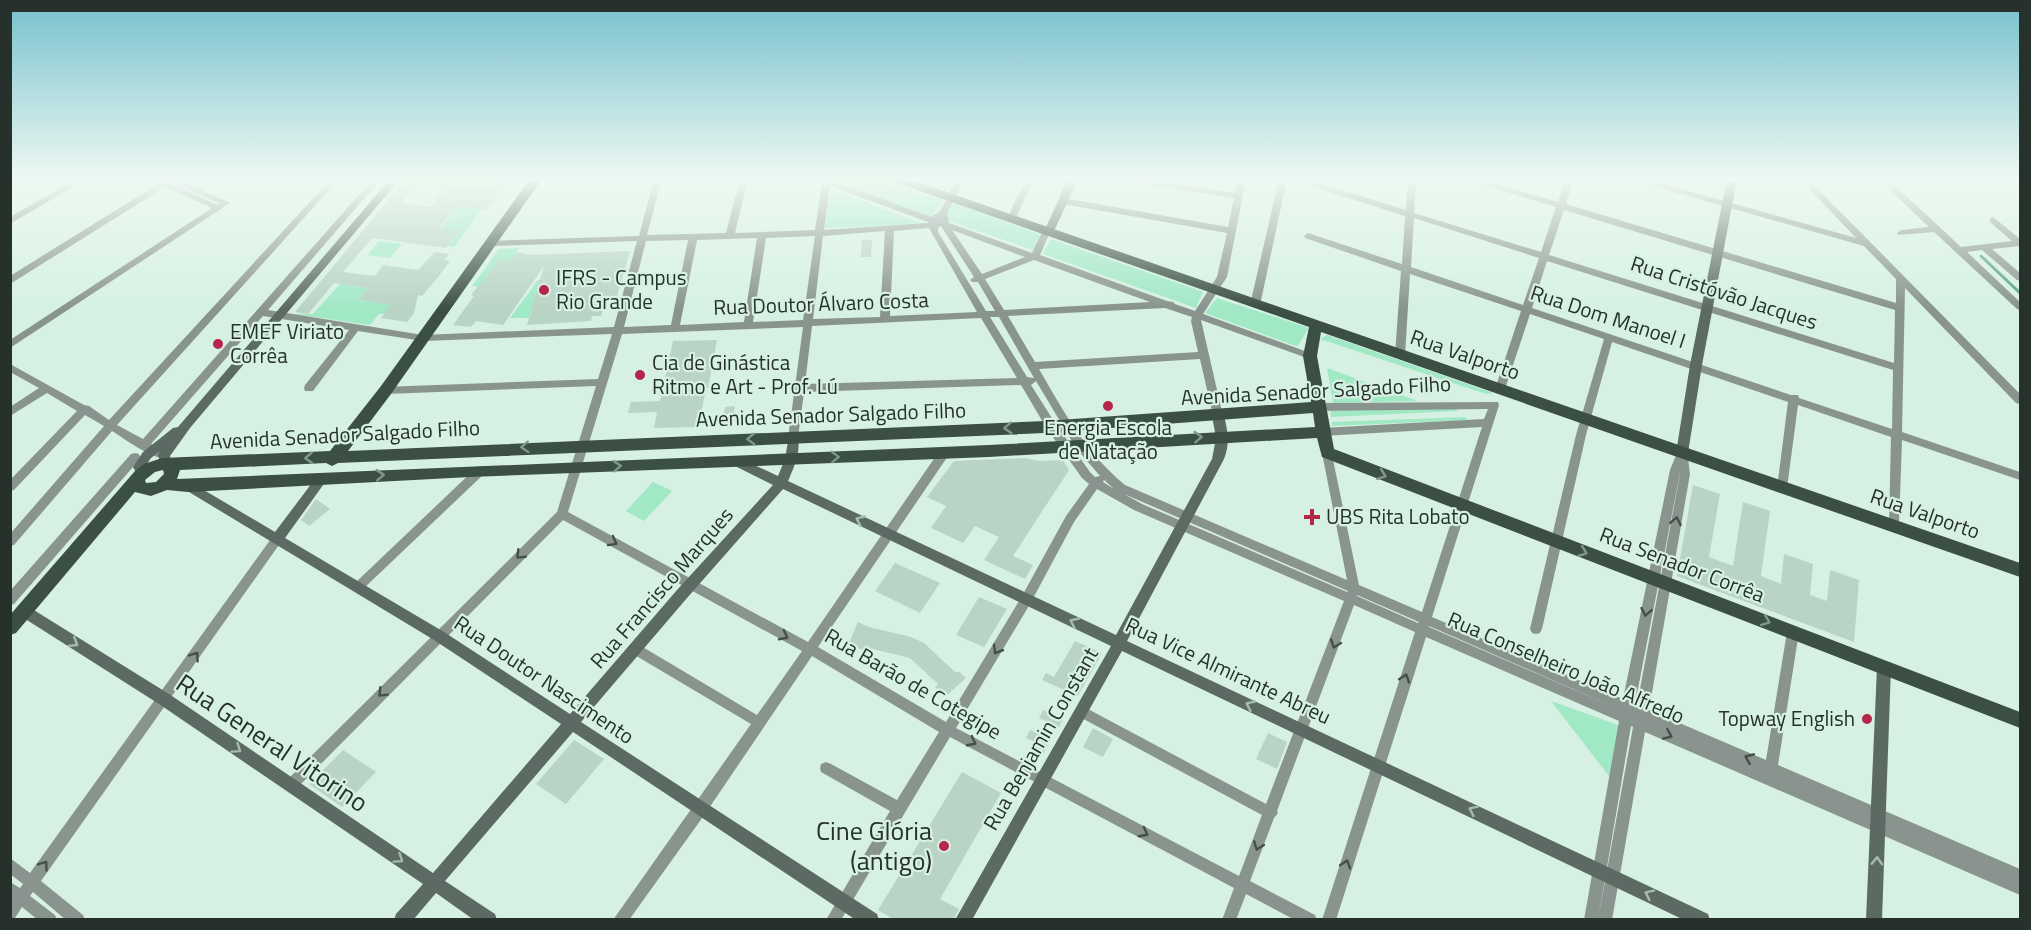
<svg xmlns="http://www.w3.org/2000/svg" width="2031" height="930" viewBox="0 0 2031 930" font-family="'Titillium Web',sans-serif">
<style>
.green{fill:#a1e8c5}
.lines{fill:none;stroke-linecap:round;stroke-linejoin:round}
.stream{stroke:#58a280;stroke-width:3}
.building{fill:#b9d3c5;fill-rule:evenodd}
.street{fill:#89948e;fill-rule:evenodd}
.secondary{fill:#5b6b63;fill-rule:evenodd}
.primary{fill:#3c4f45;fill-rule:evenodd}
.oneway{stroke:#81988c}
.oneway2{stroke:#a5bbb0}
.oneway3{stroke:#444f49}
.poi-dot{fill:#b6254a;stroke:#d6f1e3;stroke-width:2}
.labels{text-anchor:middle;stroke-width:4.5;stroke-linejoin:round;paint-order:stroke}
.poi-label{font-size:21px;fill:#27312b;stroke:#d6f1e3;text-anchor:start}
.street-label{font-size:21px;fill:#27312b;stroke:#d6f1e3}
.near-street-label{font-size:26px;fill:#27312b;stroke:#d6f1e3}
.near-poi-label{font-size:26px;fill:#27312b;stroke:#d6f1e3;text-anchor:end}
</style>
<rect width="100%" height="100%" fill="#d6f1e3"/>
<g class="green">
<path d="M825,179H868L943,200L931,217Z"/>
<path d="M831,189L923,224L825,228Z"/>
<path d="M954,203L1038,234L1040,236L1033,250L949,221L946,218L949,206Z"/>
<path d="M442,204L482,209L454,247L442,245L446,240L452,241L458,231L429,244L455,210L439,208Z"/>
<path d="M1051,239L1201,291L1203,292L1196,308L1046,255L1043,253Z"/>
<path d="M379,241L402,244L390,258L368,255Z"/>
<path d="M519,248L509,262L500,261L480,287L472,286L499,249Z"/>
<path d="M538,280H540L529,318H510Z"/>
<path d="M340,284L368,288L359,300L380,303L407,293L384,314H379L370,325L293,314H313Z"/>
<path d="M1217,298L1306,327L1308,329L1298,346L1293,345L1205,313Z"/>
<path d="M1327,335L1493,393L1486,394L1320,339Z"/>
<path d="M1327,368L1418,401L1333,403Z"/>
<path d="M1454,408L1458,411L1331,417V411Z"/>
<path d="M1466,417L1467,420L1332,426V422Z"/>
<path d="M653,482L672,491L644,521L626,511Z"/>
<path d="M1551,701L1621,726L1609,776Z"/>
</g>
<g class="lines">
<path class="stream" d="M1981,256L2020,293"/>
</g>
<g class="building">
<path d="M406,179H475L505,185L486,210L457,206L439,228L459,231L446,248L372,238L343,272L375,276L383,265L418,270L435,252L449,254L444,260L450,261L439,276L422,296L418,295L414,313L407,322L381,318L391,305L359,300L368,288L340,284L334,283L308,314L295,312ZM417,184L446,187L431,207L401,203Z"/>
<path d="M862,240H872L871,257H861Z"/>
<path d="M630,251L616,300H606L601,316H592L591,321L527,325L544,266L503,325L476,321L471,327L453,325L474,296L471,295L500,260L509,262L516,252L531,255Z"/>
<path d="M717,340L708,388L706,389L699,424L695,427L654,428L657,412L628,413L631,402L660,401L673,341Z"/>
<path d="M735,406L732,428H722L725,407Z"/>
<path d="M1025,458L1040,461L1063,460L1069,470L1013,556L1033,565L1025,579L984,560L999,537L975,526L963,543L931,528L946,506L927,497L954,461Z"/>
<path d="M1693,485L1720,494L1709,557L1733,566L1743,502L1770,511L1761,576L1781,584L1784,554L1813,564L1810,595L1827,601L1830,570L1859,580L1854,642L1677,576Z"/>
<path d="M316,499L330,509L309,526L301,520Z"/>
<path d="M895,563L940,583L920,613L875,591Z"/>
<path d="M979,597L1007,609L984,647L956,635Z"/>
<path d="M858,622L869,627L911,637L924,643L955,672H959L966,678L945,697L935,687L938,684L910,658L865,647L864,650L848,645Z"/>
<path d="M1075,641L1102,653L1078,696L1042,680L1046,673L1054,677Z"/>
<path d="M1043,710L1063,719L1059,727L1039,718Z"/>
<path d="M1093,728L1113,739L1103,757L1083,747Z"/>
<path d="M1030,730L1050,740L1044,753L1033,748L1035,742L1026,738Z"/>
<path d="M1268,733L1287,742L1277,769L1256,759Z"/>
<path d="M574,740L604,759L566,804L536,784Z"/>
<path d="M343,750L376,772L342,807L309,784Z"/>
<path d="M962,772L1001,793L940,899L959,909L953,920H895L878,910Z"/>
</g>
<g class="lines">
<g class="street">
<path d="M77,179H86L10,224V217Z"/>
<path d="M149,179H159L164,181L167,179H177L230,203L10,348V340L212,208L165,187L10,284V276L158,184ZM172,183L219,203L218,205L171,184Z"/>
<path d="M331,179H339L117,425L143,439L373,179H381L268,310L423,335L614,327L637,241L492,246L489,245V241L639,236L654,179H662L647,235L726,233L740,179H748L735,233L815,230L822,183L815,181L814,179H829L931,217L940,211L957,179H965L947,213L949,223L1032,253L1043,230H1049L1050,232L1040,255L1167,301L1173,302L1175,304L1195,311L1217,277L1227,233L1063,204L1059,201L1063,198L1228,227L1234,198L1131,182L1127,179H1145L1235,193L1238,179H1246L1227,277L1203,314L1313,354L1315,356L1313,358H1307L1201,320L1223,416L1218,420L1213,416L1200,359L1039,369C1064,412 1086,453 1125,485L1347,580L1322,453L1323,450H1331L1359,585L1422,612L1482,427L1322,436L1317,432L1322,428L1484,419L1488,409L1318,411L1313,407L1318,403L1498,402L1499,405L1432,617L1623,699L1670,470L1678,450H1687L1690,474L1649,710L1766,760L1787,632L1789,628L1793,627L1797,628L1799,632L1778,765L2020,869V895L1645,732L1612,920H1598L1633,727L1631,726L1598,920H1584L1619,721L1426,637L1336,920H1322L1415,632L1354,605L1277,811L1278,813L1274,818L1250,881L1315,915L1317,920H1295L1246,894L1236,920H1222L1234,888L950,737L841,920H826L890,811L821,772L820,768L821,764L826,762L831,764L897,800L939,732L812,656L705,814L629,920H613L751,724L633,654L631,650L633,646L637,645L641,646L757,715L802,651L563,520L296,789L291,791L286,789L285,785L286,781L557,512L596,386L386,394L382,393L381,390L382,387L598,379L612,334L423,341L358,331L313,391H305L304,388L305,385L349,330L263,316L151,444L168,452L169,455L168,458C154,461 125,439 112,431L14,545L10,546V534L104,426L85,415L14,490L10,491V480L77,411L47,393L10,416V407L39,388L10,372V364L84,405L89,406L109,420ZM830,186L928,222V223L824,230ZM941,226L974,277L970,280L972,282H978L995,311H986L938,232V228ZM929,228L977,312L890,316L894,231ZM952,230L1025,257L982,274ZM885,231L880,317L813,319L823,236ZM815,236L803,320L753,322L766,238ZM757,238L744,322L680,325L697,240ZM688,240L671,325L624,327L646,241ZM1034,260L1150,302L1004,310L985,279ZM1165,308L1192,317L1191,321L1198,352L1035,362L1008,316ZM990,317H999L1034,378L1027,377ZM981,318L1017,378L805,384L812,326ZM803,327L788,438L789,441L793,442L798,438L804,392L1021,385L1047,429L1082,478L1089,484L1066,516L1022,596L946,722L818,647L948,456L949,453L948,450H940L808,642L568,512L622,334ZM1036,381L1076,448L1100,476L1095,477L1090,472L1055,423L1031,385ZM1680,473V474L1637,705L1635,704ZM1104,480L1114,489L1103,482ZM1097,489L1134,510L1344,601L1266,804L1086,708L1082,706L1078,708L1076,712L1078,716L1262,815L1239,876L956,728L1030,604L1074,522ZM1124,494L1348,591L1347,592L1142,504ZM1357,595L1419,622L1418,623L1357,596ZM1429,626L1621,710L1429,627Z"/>
<path d="M1026,179H1034L1015,219L1011,222L1008,221L1007,219Z"/>
<path d="M1279,179H1287L1260,305L1255,308L1250,305Z"/>
<path d="M1294,179H1306L1406,210L1408,179H1416L1414,213L1541,252L1556,207L1469,181L1468,179H1480L1558,202L1566,179H1574L1566,204L1896,303V279L1864,246L1635,181L1634,179H1646L1856,238L1800,179H1808L2020,394V404L2016,403L1905,288L1902,432L2020,472V480L1902,440L1899,525L1898,528L1894,529L1890,528L1889,525L1891,437L1798,405L1787,488L1786,491H1778L1777,488L1788,402L1612,342L1586,435L1542,629L1540,633L1536,634L1532,633L1530,629L1576,435L1604,339L1530,314L1504,392H1496L1495,389L1521,311L1410,274L1405,355L1403,357H1397L1395,355L1401,271L1305,238L1304,236L1308,233L1311,234L1402,264L1405,216L1295,181ZM1564,210L1895,310L1894,363L1549,255ZM1414,218L1539,258L1523,305L1411,267ZM1547,261L1893,370L1892,429L1799,398L1798,395H1791L1532,308Z"/>
<path d="M1879,179H1888L1961,247L2012,241L1990,222V218L1993,217L2020,239V246L1992,249L2020,273V281L2017,280L1982,250L1967,252L2020,302V310L2017,309L1934,232L1898,235L1897,233L1901,230L1929,227Z"/>
<path d="M135,453L139,454L140,457L139,460L14,604L10,605V591L131,454Z"/>
<path d="M481,466L485,467L486,470L485,473L362,590L358,592L354,590L352,587L354,584L477,467Z"/>
<path d="M277,534L281,536L283,539L281,542L41,881L83,915L85,920H66L33,892L30,896L55,915L57,920H38L22,907L15,918L10,920V882L20,888L23,884L10,874V858L30,873L273,536Z"/>
</g>
<g class="secondary">
<path d="M390,179H400L190,428L170,456L172,464L170,467H162L158,455L160,451L151,458L145,467L148,473L146,476H138L133,467L143,452L173,428L178,427Z"/>
<path d="M1068,179H1078L1055,229L1050,234H1042L1041,232L1047,225Z"/>
<path d="M1727,179H1737L1702,365L1688,453L1686,456H1678L1676,453L1690,365Z"/>
<path d="M1218,412L1224,416C1228,431 1230,444 1224,459L1127,641L1708,914L1710,920H1684L1122,651L972,920H955L1111,646L783,489L687,598L581,722L877,914L879,920H856L573,732L445,881L495,914L497,920H474L436,893L413,920H394L396,914L423,884L159,704L19,615L17,611L19,607L24,605L29,607L169,694L433,873L561,724L434,640L184,489L182,486L184,483H192L275,532L318,475H326L328,478L326,481L285,538L444,632L570,714L677,590L773,485L731,464L729,461L731,458H739L778,476L785,459L789,435H797C802,450 794,467 788,481L1116,635L1212,459L1216,438L1212,416Z"/>
<path d="M1884,661L1889,663L1891,667L1882,920H1866L1877,667L1879,663Z"/>
</g>
<path class="primary" d="M530,179H542L391,394L348,451L1045,421L1311,402L1303,356L1309,327L894,182L892,179H909L2020,563V577L1321,332L1317,356L1334,449L2020,712V728L1322,457L1317,438L989,457L470,477L188,492L167,490L151,496L135,492L16,633L10,635V615L135,471L144,464L162,458L330,451L381,386ZM1313,413L1315,427L989,445L177,479L180,470L326,463L332,466L338,463L1045,433ZM163,470L164,474L156,482L146,483L145,480L155,472Z"/>
</g>
<defs><path id="oneway-chevron" d="M-2-3.5L2.5 0L-2 3.5" fill="none" stroke-width="1.6" stroke-linecap="round" stroke-linejoin="round" transform="scale(1.5)"/></defs>
<g class="oneway">
<use href="#oneway-chevron" transform="translate(1008 428) rotate(177)"/>
<use href="#oneway-chevron" transform="translate(1198 437) rotate(-4)"/>
<use href="#oneway-chevron" transform="translate(751 439) rotate(178)"/>
<use href="#oneway-chevron" transform="translate(525 447) rotate(177)"/>
<use href="#oneway-chevron" transform="translate(835 457) rotate(-2)"/>
<use href="#oneway-chevron" transform="translate(309 458) rotate(177)"/>
<use href="#oneway-chevron" transform="translate(617 466) rotate(-3)"/>
<use href="#oneway-chevron" transform="translate(380 475) rotate(-3)"/>
<use href="#oneway-chevron" transform="translate(1382 475) rotate(21)"/>
<use href="#oneway-chevron" transform="translate(1583 552) rotate(21)"/>
<use href="#oneway-chevron" transform="translate(1766 621) rotate(21)"/>
</g>
<g class="oneway2">
<use href="#oneway-chevron" transform="translate(860 520) rotate(-155)"/>
<use href="#oneway-chevron" transform="translate(1074 622) rotate(-155)"/>
<use href="#oneway-chevron" transform="translate(74 643) rotate(32)"/>
<use href="#oneway-chevron" transform="translate(1250 705) rotate(-155)"/>
<use href="#oneway-chevron" transform="translate(237 749) rotate(34)"/>
<use href="#oneway-chevron" transform="translate(1473 810) rotate(-154)"/>
<use href="#oneway-chevron" transform="translate(399 859) rotate(34)"/>
<use href="#oneway-chevron" transform="translate(1877 861) rotate(-88)"/>
<use href="#oneway-chevron" transform="translate(1649 894) rotate(-154)"/>
</g>
<g class="oneway3">
<use href="#oneway-chevron" transform="translate(1676 521) rotate(-79)"/>
<use href="#oneway-chevron" transform="translate(613 542) rotate(29)"/>
<use href="#oneway-chevron" transform="translate(520 555) rotate(135)"/>
<use href="#oneway-chevron" transform="translate(1646 612) rotate(101)"/>
<use href="#oneway-chevron" transform="translate(784 636) rotate(28)"/>
<use href="#oneway-chevron" transform="translate(1335 644) rotate(110)"/>
<use href="#oneway-chevron" transform="translate(997 650) rotate(121)"/>
<use href="#oneway-chevron" transform="translate(195 656) rotate(-55)"/>
<use href="#oneway-chevron" transform="translate(1405 678) rotate(-72)"/>
<use href="#oneway-chevron" transform="translate(382 693) rotate(135)"/>
<use href="#oneway-chevron" transform="translate(1668 735) rotate(23)"/>
<use href="#oneway-chevron" transform="translate(972 742) rotate(28)"/>
<use href="#oneway-chevron" transform="translate(1749 758) rotate(-157)"/>
<use href="#oneway-chevron" transform="translate(1144 833) rotate(28)"/>
<use href="#oneway-chevron" transform="translate(1258 846) rotate(111)"/>
<use href="#oneway-chevron" transform="translate(1346 864) rotate(-72)"/>
<use href="#oneway-chevron" transform="translate(44 865) rotate(-54)"/>
</g>
<linearGradient id="sky" x2="0" y2="1"><stop stop-color="#77c0cd"/><stop offset="0.58" stop-color="#edf9f2"/><stop offset="1" stop-color="#edf9f2" stop-opacity="0"/></linearGradient>
<rect width="2031" height="309" fill="url(#sky)"/>
<g class="poi-dot">
<circle cx="544" cy="290" r="6"/>
<circle cx="218" cy="344" r="6"/>
<circle cx="640" cy="375" r="6"/>
<circle cx="1108" cy="406" r="6"/>
<path d="M1309 508h6v6h6v6h-6v6h-6v-6h-6v-6h6z"/>
<circle cx="1867" cy="719" r="6"/>
<circle cx="944" cy="846" r="6"/>
</g>
<g class="labels">
<g class="poi-label">
<text x="556" y="285">IFRS - Campus<tspan x="556" dy="24">Rio Grande</tspan></text>
<text x="230" y="339">EMEF Viriato<tspan x="230" dy="24">Corrêa</tspan></text>
<text x="652" y="370">Cia de Ginástica<tspan x="652" dy="24">Ritmo e Art - Prof. Lú</tspan></text>
<text x="1108" y="435" text-anchor="middle">Energia Escola<tspan x="1108" dy="24">de Natação</tspan></text>
<text x="1326" y="524">UBS Rita Lobato</text>
<text x="1855" y="726" text-anchor="end">Topway English</text>
</g>
<g class="street-label">
<text transform="translate(1724 293) rotate(18)" y="7">Rua Cristóvão Jacques</text>
<text transform="translate(821 304) rotate(-2)" y="7">Rua Doutor Álvaro Costa</text>
<text transform="translate(1608 317) rotate(18)" y="7">Rua Dom Manoel I</text>
<text transform="translate(1465 355) rotate(19)" y="7">Rua Valporto</text>
<text transform="translate(1316 391) rotate(-3)" y="7">Avenida Senador Salgado Filho</text>
<text transform="translate(831 415) rotate(-2)" y="7">Avenida Senador Salgado Filho</text>
<text transform="translate(345 435) rotate(-3)" y="7">Avenida Senador Salgado Filho</text>
<text transform="translate(1925 514) rotate(19)" y="7">Rua Valporto</text>
<text transform="translate(1682 565) rotate(21)" y="7">Rua Senador Corrêa</text>
<text transform="translate(662 588) rotate(-49)" y="7">Rua Francisco Marques</text>
<text transform="translate(1566 668) rotate(23)" y="7">Rua Conselheiro João Alfredo</text>
<text transform="translate(1228 671) rotate(25)" y="7">Rua Vice Almirante Abreu</text>
<text transform="translate(544 680) rotate(34)" y="7">Rua Doutor Nascimento</text>
<text transform="translate(913 684) rotate(30)" y="7">Rua Barão de Cotegipe</text>
<text transform="translate(1041 739) rotate(-60)" y="7">Rua Benjamin Constant</text>
</g>
<g class="near-street-label">
<text transform="translate(272 743) rotate(34)" y="9">Rua General Vitorino</text>
</g>
<g class="near-poi-label">
<text x="932" y="840">Cine Glória<tspan x="932" dy="30">(antigo)</tspan></text>
</g>
</g>
<rect width="2031" height="930" fill="none" stroke="#27312b" stroke-width="24"/>
</svg>
